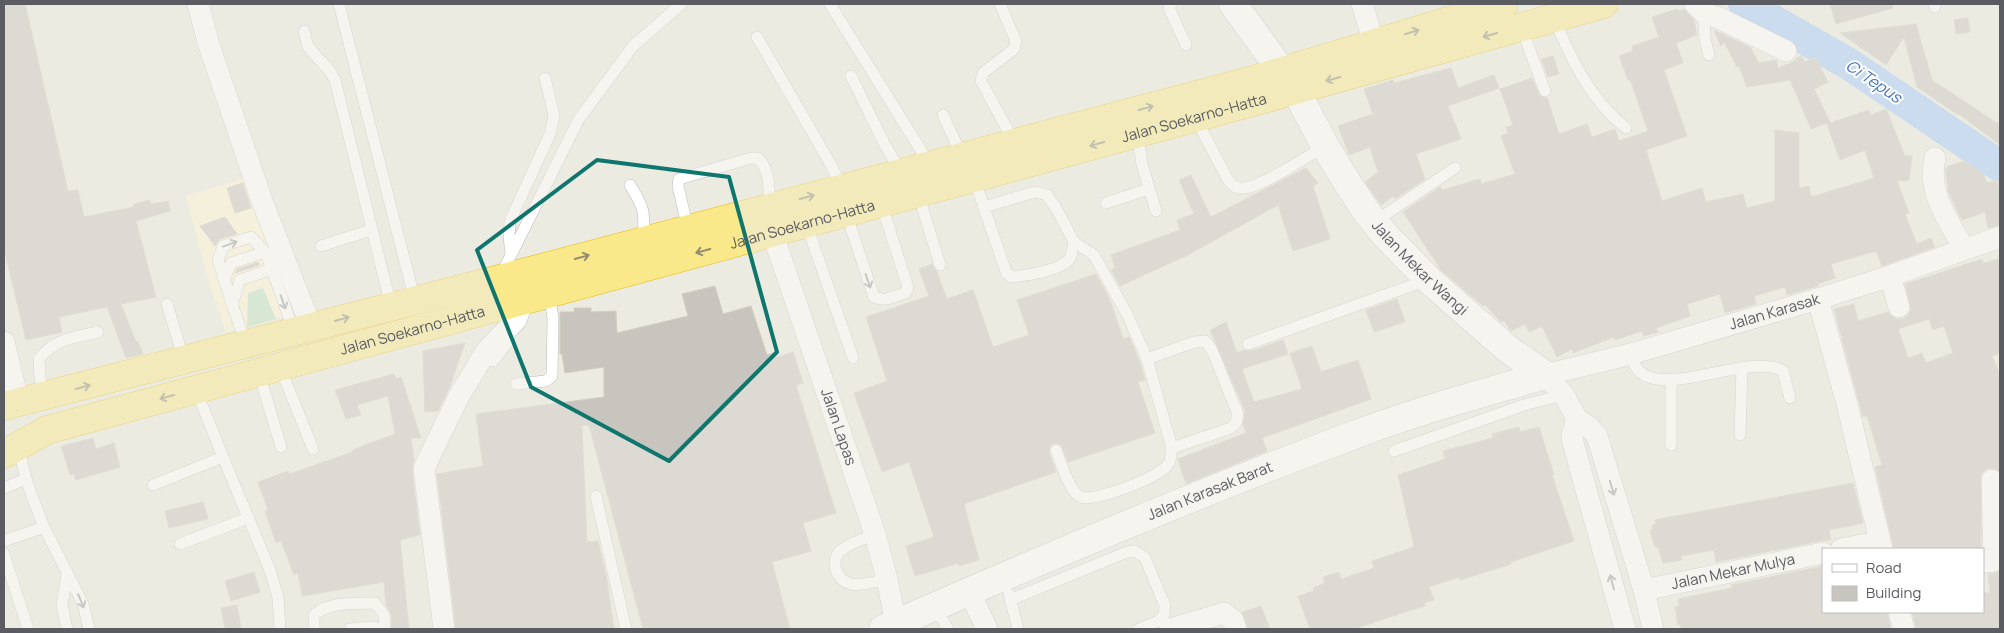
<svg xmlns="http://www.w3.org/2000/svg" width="2004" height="633" viewBox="0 0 2004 633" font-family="Manrope,sans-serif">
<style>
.commercial{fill:#fcf7d6}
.green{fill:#bee3c2}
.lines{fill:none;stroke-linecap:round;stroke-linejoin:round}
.river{stroke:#a1cbfc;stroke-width:32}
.building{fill:#c8c5be;stroke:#d1cdc0;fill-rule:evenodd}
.lane-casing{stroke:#b9bac0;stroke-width:12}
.street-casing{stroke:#b9bac0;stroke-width:22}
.secondary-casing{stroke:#b7b9bf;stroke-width:29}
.highway-casing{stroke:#e6b708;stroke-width:29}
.lane{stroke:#fff;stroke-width:11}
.street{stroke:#fff;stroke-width:21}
.secondary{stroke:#fff;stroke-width:28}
.highway{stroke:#f9e98b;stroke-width:28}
.oneway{stroke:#928d70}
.oneway2{stroke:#9c9da1}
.marked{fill:none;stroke:#0f766e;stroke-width:4;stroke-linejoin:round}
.labels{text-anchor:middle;stroke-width:4;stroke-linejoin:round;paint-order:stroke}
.street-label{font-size:15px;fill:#5a5c62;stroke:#fff}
.water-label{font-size:16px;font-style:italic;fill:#4574be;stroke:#fff}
</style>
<rect width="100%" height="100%" fill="#ecebe1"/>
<path class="commercial" d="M249,177L300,312L226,332L210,286L186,196Z"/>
<path class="green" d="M263,288L276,319L247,327L248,293Z"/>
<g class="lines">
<path class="river" d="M1744,4L1849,64L2000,166"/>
</g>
<g class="building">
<path d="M4,4H25L68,191L78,190L84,217L134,207L133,204L150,200L151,204L168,201L170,211L136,221L156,297L121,304L136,342L138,341L143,354L126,358L107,307L59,317L62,332L26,340L4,249Z"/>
<path d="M1830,4H1892L1893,8L1836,24Z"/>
<path d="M1677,9L1678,11L1684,9L1694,20L1697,35L1676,43L1683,63L1664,70L1687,136L1646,150L1662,201L1702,188L1706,202L1743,194L1747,208L1775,201V130L1799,133V188L1809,186L1811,197L1874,178L1865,150L1840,160L1827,124L1869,110L1871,115L1886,109L1905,156H1912L1909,180L1897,181L1909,213L1905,214L1917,244L1931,238L1935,247L1882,266L1876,251L1831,264L1835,278L1818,284V286L1787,295L1785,287L1754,296L1756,304L1725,313L1720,294L1687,304L1690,316L1656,328L1658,332L1644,336L1642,331L1615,340L1614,337L1573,353L1572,349L1557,357L1542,326L1529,332L1525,324L1511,331L1504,321L1501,322L1485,305L1483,306L1441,270L1403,212L1440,187L1442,190L1480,179L1481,184L1515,174L1501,136L1508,133L1506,127L1513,125L1500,89L1532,78L1540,96L1547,98L1559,134L1587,124L1592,137L1615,129L1619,141L1648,131L1630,79L1628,80L1619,56L1633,51L1632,46L1659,37L1652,17Z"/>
<path d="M1968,18L1970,32L1956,34L1954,20Z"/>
<path d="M1916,24L1932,80L2000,125V145L1959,114L1958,115L1917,87L1904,37L1886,65L1840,33Z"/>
<path d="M1714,30L1750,47L1759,63L1776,60L1778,68L1793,62L1801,55L1805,62L1815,57L1828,82L1814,89L1830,122L1811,129L1790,80L1747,87L1739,66L1737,67L1724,42L1721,46Z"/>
<path d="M1553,56L1559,74L1548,77L1541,59Z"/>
<path d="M1451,68L1458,88L1494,75L1499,88L1448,106L1461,139L1416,154L1425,179L1395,199L1393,196L1381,205L1365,182L1378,172L1370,147L1349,155L1338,126L1373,114L1364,89L1393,80L1394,83Z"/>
<path d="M1965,161L1983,173L1987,183L1997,180L2000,193V225L1988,228L1985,212L1962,220L1948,191L1946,171V167Z"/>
<path d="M1306,168L1318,183L1313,186L1330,239L1293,251L1278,205L1188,255L1120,286L1111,270L1115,268L1111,255L1180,230L1177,220L1194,214L1179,180L1191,175L1211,217Z"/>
<path d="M243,183L251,208L235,213L227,188Z"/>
<path d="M225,217L237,234L220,239L215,246L200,226Z"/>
<path d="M1982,259L1984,263L1998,259L2000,268V353L1992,356L2000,375V471L1991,468L1985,470L1981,474V549H1894L1875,467L1882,465L1867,416L1863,417L1834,309L1854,304L1858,321L1888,312L1896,319H1903L1908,315L1911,310L1905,284ZM1929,319L1933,330L1944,326L1953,353L1926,363L1922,353L1908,358L1898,329Z"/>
<path d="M258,262L260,265L235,273L237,269Z"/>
<path d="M932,264L937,272L947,299L973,290L993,347L1029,335L1017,300L1096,274L1110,300L1123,339L1129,337L1140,362L1145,380L1138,382L1155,433L1068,462L1061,445L1053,443L1050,446L1049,452L1056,472L964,504L979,560L959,566V563L915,576L906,546L934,537L909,462L882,472L854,393L887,381L866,317L929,296L919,269Z"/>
<path d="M715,286L723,314L751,306L767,355L773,353L775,358L793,352L803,383L796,385L836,513L803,523L811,551L772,562L790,629H643L589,425L582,426L587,542L598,541L607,580L614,629H456L437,474L483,466L476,414L604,397V367L565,373L562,354H560V312H574V308H591V312L616,311L617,333L688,316L682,294Z"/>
<path d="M1397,299L1405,322L1374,332L1366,310Z"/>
<path d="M1226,322L1237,353L1244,350L1251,351L1283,340L1288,354L1242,369L1254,402L1302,389L1290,353L1312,346L1321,372L1358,360L1371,399L1262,438L1267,451L1186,484L1178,459L1246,433L1243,425L1245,411L1210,330Z"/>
<path d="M465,343L450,386L438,411L425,412L423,351Z"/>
<path d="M394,374L396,379L401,377L421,438H411L414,459L412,470L420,535L400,540L409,629H392L391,614L386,605L384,582L302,596L298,573L294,575L281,541L276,543L265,511L268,510L258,482L288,471L289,474L353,452L352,450L395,434L388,396L357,405L361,415L346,419L335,390Z"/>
<path d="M1519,427L1520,432L1539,427L1554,475H1552L1574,541L1511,562V564L1460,580L1459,577L1429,587L1434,600L1424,603L1425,606L1408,611L1354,629H1310L1298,596L1314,591L1313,588L1325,583L1323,577L1339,572L1341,579L1374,568L1372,561L1414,547L1398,475L1445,459L1443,451L1493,438L1492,434Z"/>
<path d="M93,438L96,449L114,443L120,467L76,480L74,474L70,475L61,446Z"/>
<path d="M1853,483L1863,523L1829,530L1831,540L1820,541L1716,562L1714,550L1681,556L1682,560L1663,563L1658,547H1655L1650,530L1653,529L1652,525L1656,524L1655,520Z"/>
<path d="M203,502L208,519L169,528L165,511Z"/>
<path d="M1823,566V612H1887L1891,629H1681L1680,624L1678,625L1675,607L1679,606L1678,599L1732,588L1731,585Z"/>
<path d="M254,572L260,592L231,601L225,581Z"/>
<path d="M2000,572V629H1916L1912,612H1983V593H1990L1988,574Z"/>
<path d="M237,605L241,629H225L221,608Z"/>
<path d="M1261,606L1270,629H1248L1242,612Z"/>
</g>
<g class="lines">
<defs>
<g id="lane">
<path d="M339,4L415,301"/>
<path d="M830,4L930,165"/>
<path d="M1000,4L1016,41L1014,49L983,73L981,81L1014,142"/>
<path d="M1171,4L1169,8L1186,45"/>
<path d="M1934,4L1935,7"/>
<path d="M1704,13L1705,39L1709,55"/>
<path d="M1554,18C1571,59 1590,100 1626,128"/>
<path d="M1521,27L1545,91"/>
<path d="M304,31L308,47L330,71L335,80L391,306"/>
<path d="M757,37L830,163L842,188"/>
<path d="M851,76L885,145L901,172"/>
<path d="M943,115L962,156"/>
<path d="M1195,117L1228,180C1233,186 1236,189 1244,188C1262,187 1308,156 1325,146"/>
<path d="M1137,133L1142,164L1156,211"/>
<path d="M974,178L1006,272L1011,277C1024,276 1064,270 1070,258C1072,254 1073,247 1074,242"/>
<path d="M630,185C645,209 645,213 643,240"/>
<path d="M918,193L940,265"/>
<path d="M1106,203L1149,189"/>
<path d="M984,207L1035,192L1047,195L1056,208L1074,242L1094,255L1127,314L1147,359L1172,448C1171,452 1171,459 1169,463C1162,477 1095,502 1081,497C1069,492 1061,462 1056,450"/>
<path d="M846,213L874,297C885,302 894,297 905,293L908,287L881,203"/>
<path d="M1374,222L1455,168"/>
<path d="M806,223L853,358"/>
<path d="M688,229L678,186L679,179L751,158H758C771,171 769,190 769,207"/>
<path d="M321,246L371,230"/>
<path d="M511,253L509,237L510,221L550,134L554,115L545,78"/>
<path d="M500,277L579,119L633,46L681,4"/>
<path d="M224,279L218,260L223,246L251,237L265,252"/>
<path d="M167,304L184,360"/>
<path d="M232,304L224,279L231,263L265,252L272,269"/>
<path d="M246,344L232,304L240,280L272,269L294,332"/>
<path d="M1248,344L1427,280"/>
<path d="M1631,354C1641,413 1747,349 1783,371L1790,398"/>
<path d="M1147,359L1194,342L1205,341L1212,350L1238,414L1236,423L1231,428L1172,448"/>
<path d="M493,361L508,342"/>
<path d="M280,367L313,449"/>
<path d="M259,373L281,447"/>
<path d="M1671,381V445"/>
<path d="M516,384L546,381L552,376L553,318L549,294"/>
<path d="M46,396L40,379L39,359C54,339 74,337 98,332"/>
<path d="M1740,435L1742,368"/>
<path d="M18,446L26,479L33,499L44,527L83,604L89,629"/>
<path d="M1394,451L1527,404L1564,395"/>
<path d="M223,457L270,570L278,597L280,629"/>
<path d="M153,485L223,457L196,390"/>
<path d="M4,488L26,479"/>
<path d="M596,496L626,629"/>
<path d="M875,534C864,539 848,543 839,552C835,556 834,565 836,570C845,593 868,583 887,579"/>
<path d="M4,541L44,527"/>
<path d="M180,544L248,518"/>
<path d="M4,554L28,629"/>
<path d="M1009,594L1018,629"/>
<path d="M1010,600L1127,552L1135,551L1145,558L1165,606L1164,615L1159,621L1139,629"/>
<path d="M935,607L948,629"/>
<path d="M67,629L62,605L67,575"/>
<path d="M314,629V615C329,601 355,604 375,603L384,615L385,629"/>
<path d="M350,629L371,627L380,629"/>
</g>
<g id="street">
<path d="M198,4L208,42L262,201L311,327"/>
<path d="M1362,4L1374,43"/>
<path d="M1695,4L1704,13L1719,18L1786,51"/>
<path d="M1935,158C1927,193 1948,219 1964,249"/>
<path id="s1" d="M772,232L875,534L887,579L896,624"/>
<path d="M1890,276L1899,307"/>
<path d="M1818,299L1847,404L1882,549"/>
<path d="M4,342L19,404"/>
<path id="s2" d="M1545,375L1631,354L1818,299L1890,276L2000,237"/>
<path d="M1545,375L1564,395L1577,419"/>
<path d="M1841,549L1872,543"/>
<path d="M1983,562L1994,561L1992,480"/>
<path id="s3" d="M1644,590L1823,553"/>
<path d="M969,591L987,629"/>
<path d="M1899,612L1904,629"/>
<path d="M444,629L424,468L459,396L487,350L516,320L523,301"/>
<path d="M1170,629L1224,613L1233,620L1236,629"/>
<path d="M1625,629L1573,443L1572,435L1577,419L1589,427L1597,436L1644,590L1653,629"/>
</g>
<g id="secondary">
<path id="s4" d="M1233,4L1295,89L1325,146L1345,179L1365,210L1385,235L1429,280L1478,323L1509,350L1545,375"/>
<path id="s5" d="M883,629C1039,561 1195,494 1354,435C1416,411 1481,394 1545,375"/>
</g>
<g id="highway">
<path d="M4,406L507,277L1253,80L1504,4"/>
<path id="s6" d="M4,454L47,430L1264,99L1604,4"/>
</g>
</defs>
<use href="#lane" class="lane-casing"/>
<use href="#street" class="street-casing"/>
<use href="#secondary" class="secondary-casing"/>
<use href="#highway" class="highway-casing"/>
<use href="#lane" class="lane"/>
<use href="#street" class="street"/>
<use href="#secondary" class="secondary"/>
<use href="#highway" class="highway"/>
</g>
<defs><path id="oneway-shaft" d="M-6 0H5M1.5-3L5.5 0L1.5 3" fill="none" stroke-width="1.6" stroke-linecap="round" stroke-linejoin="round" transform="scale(1.25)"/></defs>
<g class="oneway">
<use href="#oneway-shaft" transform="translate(1412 32) rotate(-17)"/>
<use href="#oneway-shaft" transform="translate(1490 35) rotate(164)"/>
<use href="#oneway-shaft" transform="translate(1333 79) rotate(164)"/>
<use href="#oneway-shaft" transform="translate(1146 108) rotate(-15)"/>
<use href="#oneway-shaft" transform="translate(1097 144) rotate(165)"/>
<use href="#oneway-shaft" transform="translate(807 197) rotate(-15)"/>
<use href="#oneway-shaft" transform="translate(703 251) rotate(165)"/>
<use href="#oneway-shaft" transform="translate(582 257) rotate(-15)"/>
<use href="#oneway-shaft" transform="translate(342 319) rotate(-15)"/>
<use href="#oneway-shaft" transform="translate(83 387) rotate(-15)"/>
<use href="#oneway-shaft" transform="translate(167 397) rotate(165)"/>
</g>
<g class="oneway2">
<use href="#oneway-shaft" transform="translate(230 244) rotate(-20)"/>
<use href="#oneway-shaft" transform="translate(868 281) rotate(71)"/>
<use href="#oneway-shaft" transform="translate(283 302) rotate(71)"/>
<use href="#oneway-shaft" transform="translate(1612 488) rotate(73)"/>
<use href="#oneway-shaft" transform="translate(1612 582) rotate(-105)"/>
<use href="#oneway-shaft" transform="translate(81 601) rotate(67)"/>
</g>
<path d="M0 0H2004V633H0ZM597,160L729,177L777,352L669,461L531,387L477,250Z" fill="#ecebe1" fill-opacity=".55" fill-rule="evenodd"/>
<path class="marked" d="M597,160L729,177L777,352L669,461L531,387L477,250Z"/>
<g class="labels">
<g class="street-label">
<text dy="5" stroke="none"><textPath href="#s6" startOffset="1238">Jalan Soekarno-Hatta</textPath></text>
<text dy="5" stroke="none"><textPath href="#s6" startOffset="832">Jalan Soekarno-Hatta</textPath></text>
<text dy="5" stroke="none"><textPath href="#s4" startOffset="325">Jalan Mekar Wangi</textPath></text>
<text dy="5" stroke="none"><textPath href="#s2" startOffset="238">Jalan Karasak</textPath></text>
<text dy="5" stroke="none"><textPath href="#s6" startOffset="428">Jalan Soekarno-Hatta</textPath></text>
<text dy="5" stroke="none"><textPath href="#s1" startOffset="206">Jalan Lapas</textPath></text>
<text dy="5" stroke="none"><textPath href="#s5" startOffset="355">Jalan Karasak Barat</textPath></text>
<text dy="5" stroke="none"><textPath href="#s3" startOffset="91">Jalan Mekar Mulya</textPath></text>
</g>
<g class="water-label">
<text transform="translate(1874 81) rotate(34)" y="6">Ci Tepus</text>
</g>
</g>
<rect width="2004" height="633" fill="none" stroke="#5a5c62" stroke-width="10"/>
<rect x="1822" y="548" width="162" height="65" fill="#ffffff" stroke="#bdbec0"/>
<rect x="1832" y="564" width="25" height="8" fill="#ffffff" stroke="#bdbec0"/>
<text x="1866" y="573" font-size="15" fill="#5a5c62">Road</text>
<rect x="1832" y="586" width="25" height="15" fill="#c8c5be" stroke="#bdbec0"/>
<text x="1866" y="598" font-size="15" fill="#5a5c62">Building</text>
</svg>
